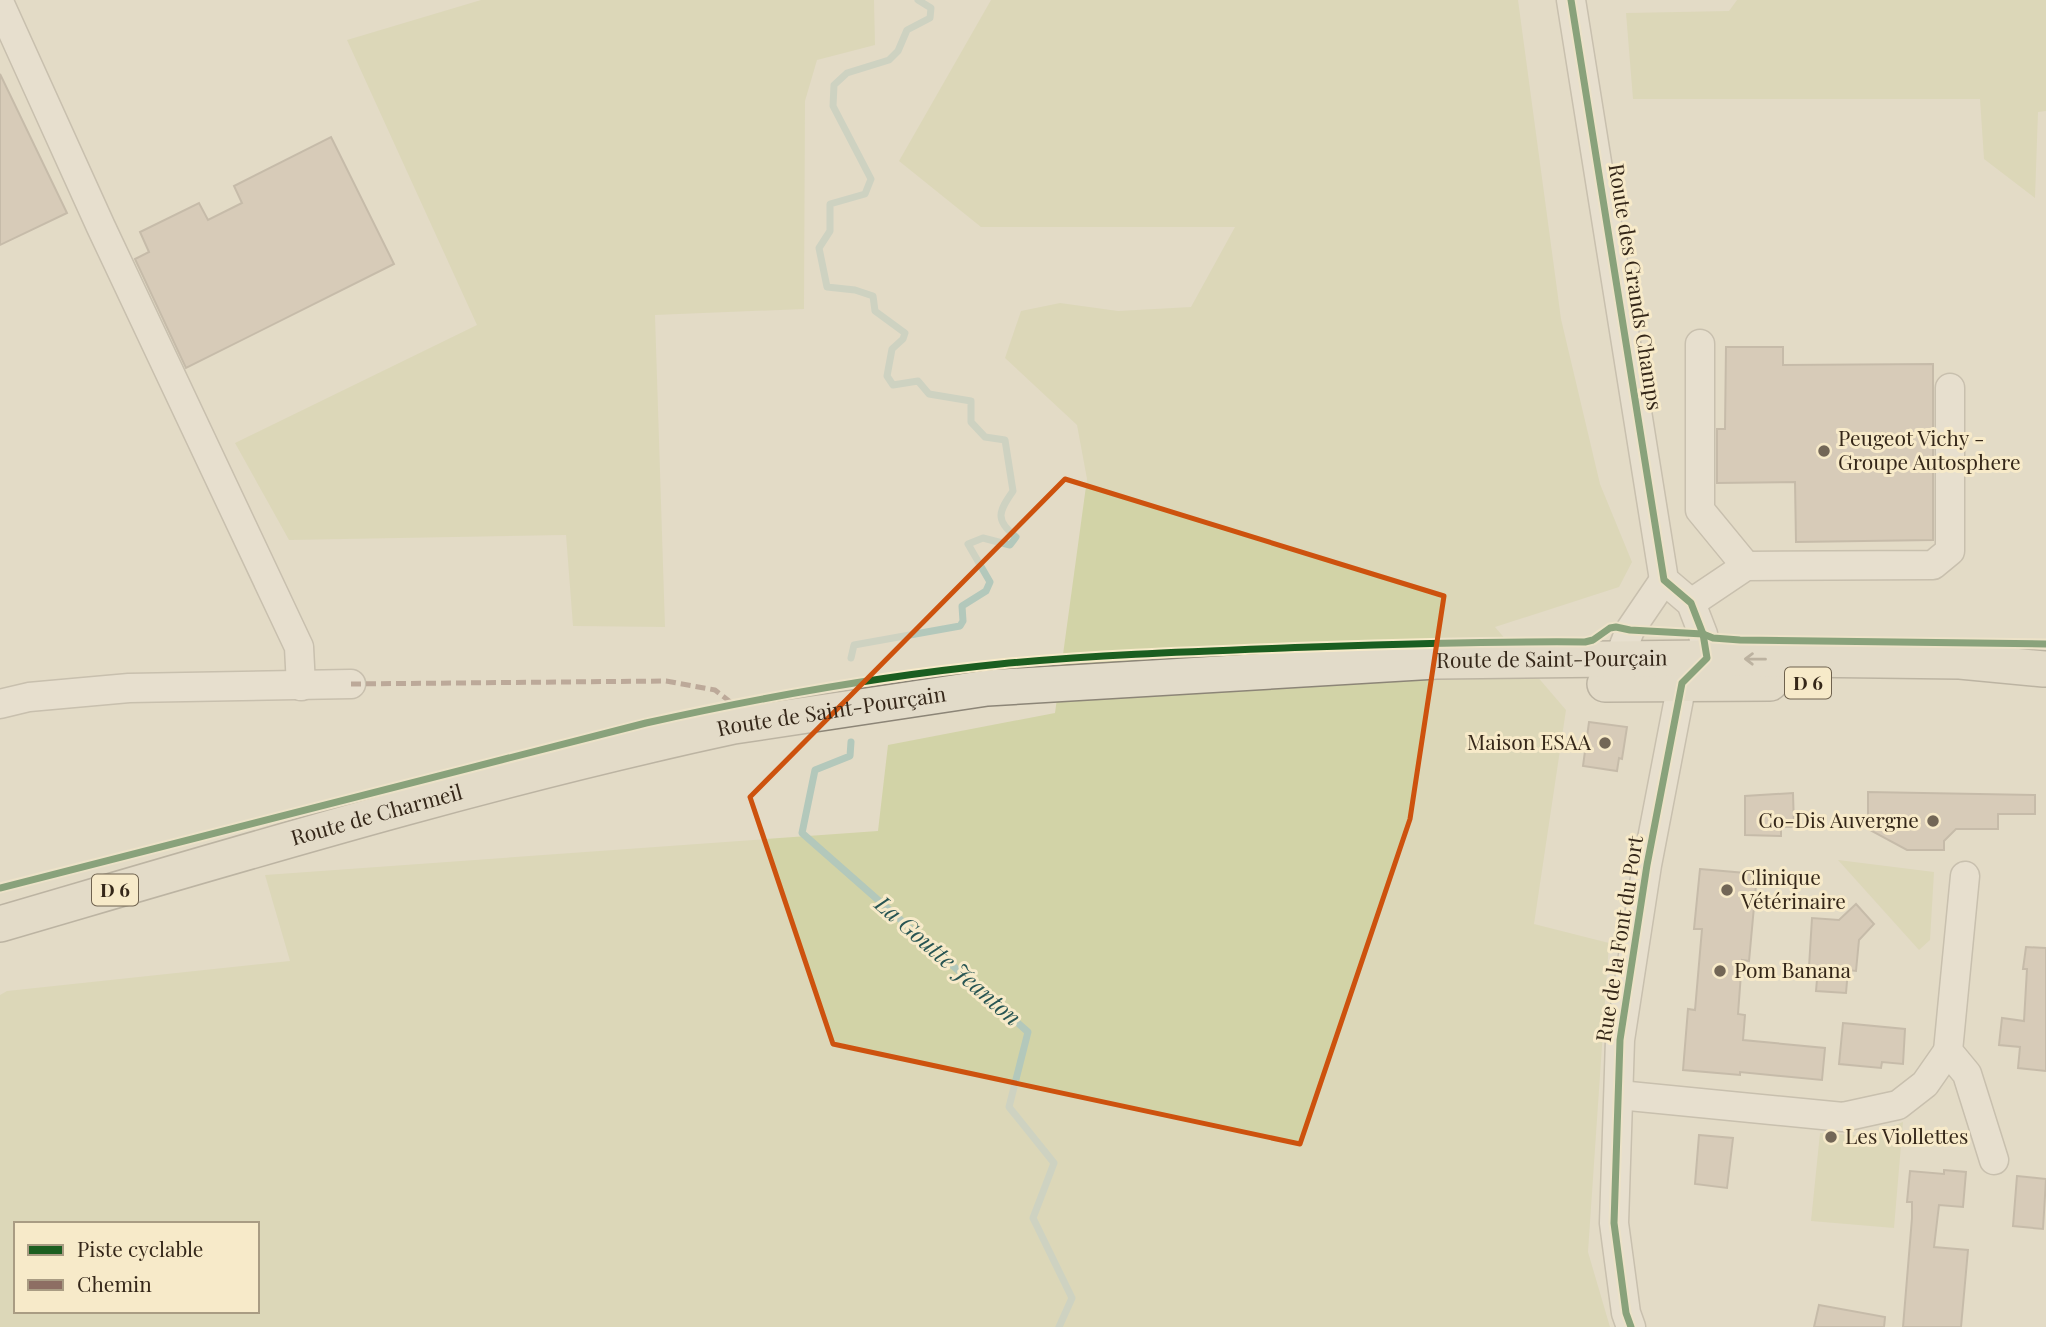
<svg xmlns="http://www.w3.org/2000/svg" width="2046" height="1327" viewBox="0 0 2046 1327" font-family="'Playfair Display',serif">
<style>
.green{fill:#d2d3a7;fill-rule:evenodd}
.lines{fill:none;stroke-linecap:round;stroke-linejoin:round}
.stream{stroke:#b3c8bb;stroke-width:7}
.building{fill:#c7b8a7;stroke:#a29686;stroke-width:2}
.minor-casing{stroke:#a79f90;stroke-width:31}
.major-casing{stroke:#8c8577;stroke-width:38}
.minor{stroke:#ebe5d8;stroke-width:28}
.major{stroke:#e2dbc9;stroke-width:35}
.quiet{stroke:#8d6e63;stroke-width:5;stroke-dasharray:10 5;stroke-linecap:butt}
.cycleway-casing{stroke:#f7eac9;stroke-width:11}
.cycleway{stroke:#1b5e20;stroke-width:7}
.oneway{stroke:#8c8171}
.marked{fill:none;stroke:#cd520e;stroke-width:5;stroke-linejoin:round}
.poi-dot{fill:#726656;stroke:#f7eac9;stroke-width:2.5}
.labels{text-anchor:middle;stroke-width:6;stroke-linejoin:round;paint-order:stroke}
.shield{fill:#f7eac9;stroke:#6f624e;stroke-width:2}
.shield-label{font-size:19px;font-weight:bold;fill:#352719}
.street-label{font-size:21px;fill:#352719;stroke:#f7eac9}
.poi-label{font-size:21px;fill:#352719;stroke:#f7eac9;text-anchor:start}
.water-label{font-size:23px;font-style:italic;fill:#285553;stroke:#f7eac9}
</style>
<rect width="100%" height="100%" fill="#e3dbc6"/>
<g class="green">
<path d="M481,0H874L875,45L817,60L805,101L804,309L655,315L665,627L573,626L566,535L289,540L235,443L477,325L347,40Z"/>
<path d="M991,0H1518L1561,319L1600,484L1632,562L1619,587L1495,627L1566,710L1534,924L1609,943L1588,1252L1610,1327H0V995L7,991L290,961L265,875L878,831L888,745L1055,713L1087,479L1077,425L1005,358L1021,311L1060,303L1118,311L1191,307L1235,227H981L899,161ZM16,1224H257V1311H16Z"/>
<path d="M1737,0H2046V111L2038,112L2035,198L1984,159L1980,99H1633L1626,13L1729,11Z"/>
<path d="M1838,860L1934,872L1930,940L1919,950Z"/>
<path d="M1903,1122L1894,1228L1811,1221L1820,1133L1869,1136Z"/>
</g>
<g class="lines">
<g class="stream">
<path d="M851,658L854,645L960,626L963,621L962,606L986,591L990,582L968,544L983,538L1010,545L1016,537C994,520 999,511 1013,491L1005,440L985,437L971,422V401L929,394L918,381L893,385L887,376L892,349L903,339L905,333L875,311L873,296L855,290L827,287L819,248L830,231V204L865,194L871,179L833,106L834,85L847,73L889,60L898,51L907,30L930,18L931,8L918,0"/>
<path d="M851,742L850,756L815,770L802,833L1028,1032L1009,1107L1054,1163L1033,1218L1072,1298L1059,1327"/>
</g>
</g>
<g class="building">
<path d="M0,74L67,213L0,245Z"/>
<path d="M331,137L394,264L186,368L135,259L149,252L140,232L199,203L208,220L242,203L234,186Z"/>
<path d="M1726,347H1783V365L1933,364V540L1796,542L1795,482L1717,483V429H1725Z"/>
<path d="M1589,722L1627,727L1622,759L1619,758L1617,771L1583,766Z"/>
<path d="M1868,792L2035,795V814H1998V829H1956L1944,841V850H1907L1868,829Z"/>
<path d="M1793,793L1794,827H1781V836L1745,835V796Z"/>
<path d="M1700,869L1757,874L1749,961L1742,960L1738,1014L1745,1015L1743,1040L1825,1048L1822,1080L1740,1072V1075L1683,1070L1688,1009L1695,1010L1702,929H1694Z"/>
<path d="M1856,904L1874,924L1859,940L1856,971L1848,970L1846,993L1816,991L1818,968L1809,967L1812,918L1839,920Z"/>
<path d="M2026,947L2046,948V1071L2018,1068L2020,1047L1999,1045L2002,1018L2024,1021L2027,969H2023Z"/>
<path d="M1843,1023L1905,1029L1903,1064L1882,1062L1881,1068L1839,1064Z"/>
<path d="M1699,1135L1733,1138L1727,1188L1695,1184Z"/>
<path d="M1944,1170L1966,1172L1963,1207L1939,1205L1934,1247L1968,1250L1961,1327H1903L1912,1218V1202H1907L1910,1171L1944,1174Z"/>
<path d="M2017,1176L2046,1179L2043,1229L2013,1226Z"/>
<path d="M1819,1305L1885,1317L1884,1327H1814Z"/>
</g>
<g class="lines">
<defs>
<g id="minor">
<path d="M1571,0L1664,580L1691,603L1703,634L1707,658L1682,683L1647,865L1620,1040L1614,1223L1626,1313L1631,1327"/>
<path d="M0,4L101,227L299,647L301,686"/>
<path d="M1700,344V510L1746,566"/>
<path d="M1691,603L1746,566L1933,565L1950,551V388"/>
<path d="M1620,677L1621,653L1630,630L1664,580"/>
<path d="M0,704L29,697L129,688L351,684"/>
<path d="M1965,876L1948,1051L1967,1074L1994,1160"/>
<path d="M1619,1095L1843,1117L1898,1105L1925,1084L1948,1051"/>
</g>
<g id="major">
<path d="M1605,684L1770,683"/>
<path id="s1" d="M0,924C243,853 487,779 734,726L987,688L1436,661L1707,658L1960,661L2044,669"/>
</g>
</defs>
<use href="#minor" class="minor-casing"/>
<use href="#major" class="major-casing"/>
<use href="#minor" class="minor"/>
<use href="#major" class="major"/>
<path class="quiet" d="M351,684L666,681L715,690L733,704"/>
<defs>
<g id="cycleway">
<path d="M1571,0L1664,580L1691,603L1703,634L1707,658L1682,683L1647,865L1620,1040L1614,1223L1626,1313L1631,1327"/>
<path d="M0,888L646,723C763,697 880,676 1000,664C1103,654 1207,651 1311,647C1402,644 1494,641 1585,642L1593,640L1610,628L1616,627L1630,630L1703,634L1713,638L1740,640L2046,644"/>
</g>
</defs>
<use href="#cycleway" class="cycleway-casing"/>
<use href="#cycleway" class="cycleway"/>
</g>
<defs><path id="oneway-shaft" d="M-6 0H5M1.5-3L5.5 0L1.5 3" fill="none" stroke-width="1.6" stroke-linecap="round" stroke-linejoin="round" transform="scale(1.75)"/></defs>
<use class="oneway" href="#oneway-shaft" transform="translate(1755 659) rotate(-179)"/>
<path d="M0 0H2046V1327H0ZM1065,479L1444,596L1410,819L1300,1144L833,1044L750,797Z" fill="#e3dbc6" fill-opacity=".55" fill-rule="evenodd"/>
<path class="marked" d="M1065,479L1444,596L1410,819L1300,1144L833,1044L750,797Z"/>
<g class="poi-dot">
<circle cx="1824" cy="451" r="7"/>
<circle cx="1605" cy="743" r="7"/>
<circle cx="1933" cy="821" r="7"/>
<circle cx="1727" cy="890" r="7"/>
<circle cx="1720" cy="971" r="7"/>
<circle cx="1831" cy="1137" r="7"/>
</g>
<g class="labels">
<g class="shield">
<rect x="1785" y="667.5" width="46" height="31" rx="5"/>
<rect x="92" y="874.5" width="46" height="31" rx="5"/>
</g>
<g class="shield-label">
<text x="1808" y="690">D 6</text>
<text x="115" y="897">D 6</text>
</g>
<g class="street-label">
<text transform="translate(1635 287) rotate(81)" y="7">Route des Grands Champs</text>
<text dy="7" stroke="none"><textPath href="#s1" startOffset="1582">Route de Saint-Pourçain</textPath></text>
<text dy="7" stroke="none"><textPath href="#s1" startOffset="859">Route de Saint-Pourçain</textPath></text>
<text dy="7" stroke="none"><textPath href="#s1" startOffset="392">Route de Charmeil</textPath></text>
<text transform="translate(1620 939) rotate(-81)" y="7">Rue de la Font du Port</text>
</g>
<g class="poi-label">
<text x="1838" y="446">Peugeot Vichy -<tspan x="1838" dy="24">Groupe Autosphere</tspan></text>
<text x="1591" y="750" text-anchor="end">Maison ESAA</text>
<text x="1919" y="828" text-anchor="end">Co-Dis Auvergne</text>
<text x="1741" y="885">Clinique<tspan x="1741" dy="24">Vétérinaire</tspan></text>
<text x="1734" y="978">Pom Banana</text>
<text x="1845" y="1144">Les Viollettes</text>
</g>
<g class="water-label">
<text transform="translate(948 961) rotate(41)" y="8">La Goutte Jeanton</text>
</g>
</g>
<rect x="14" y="1222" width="245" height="91" fill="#f7eac9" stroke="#a99c83" stroke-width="2"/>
<rect x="28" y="1245" width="35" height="10" fill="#1b5e20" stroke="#a99c83" stroke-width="2"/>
<text x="77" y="1257" font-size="21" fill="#352719">Piste cyclable</text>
<rect x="28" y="1280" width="35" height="10" fill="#8d6e63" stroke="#a99c83" stroke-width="2"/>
<text x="77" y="1292" font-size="21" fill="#352719">Chemin</text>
</svg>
